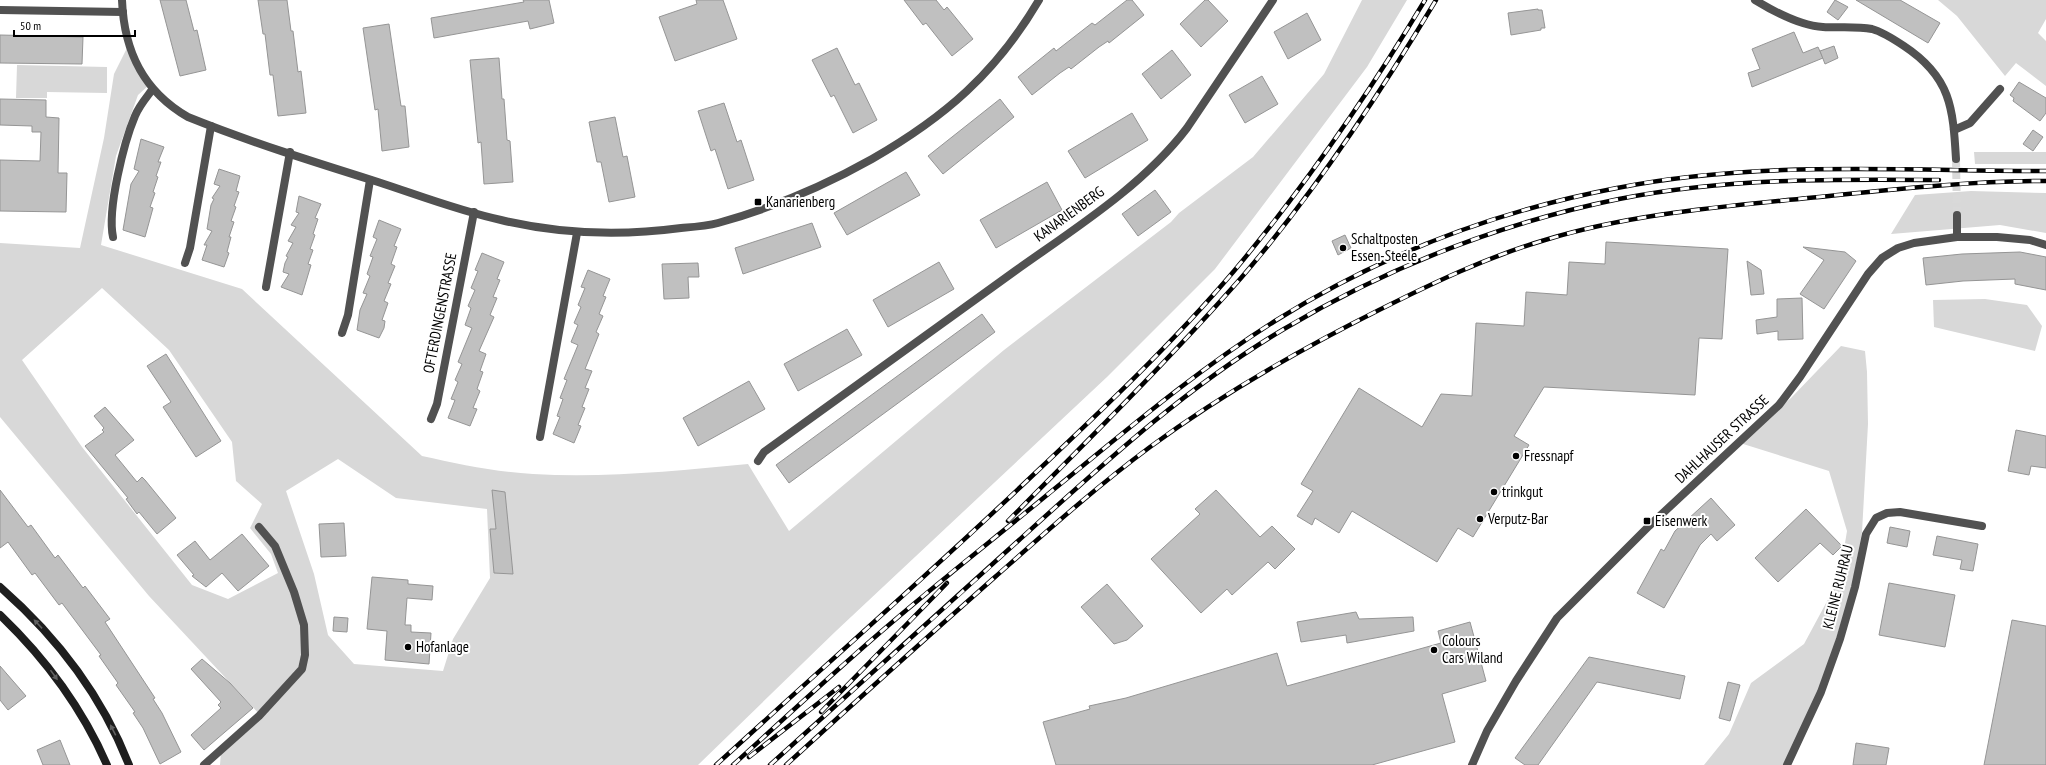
<svg xmlns="http://www.w3.org/2000/svg" width="2046" height="765" viewBox="0 0 2046 765" font-family="'PT Sans Narrow',sans-serif">
<style>
.green{fill:#d8d8d8;fill-rule:evenodd}
.building{fill:#c0c0c0;stroke:#959595}
.lines{fill:none;stroke-linecap:round;stroke-linejoin:round}
.minor-tunnel{stroke:#d9d9d9;stroke-width:8;stroke-dasharray:8 4;stroke-linecap:butt}
.minor{stroke:#515151;stroke-width:8}
.tertiary{stroke:#515151;stroke-width:8}
.secondary{stroke:#1e1e1e;stroke-width:8}
.rail-casing{stroke:#000;stroke-width:4.5}
.rail{stroke:#fff;stroke-width:3;stroke-dasharray:9;stroke-linecap:butt}
.oneway{fill:#626262}
.poi-dot{fill:#000;stroke:#fff;stroke-width:1.5}
.labels{text-anchor:middle;stroke-width:4;stroke-linejoin:round;paint-order:stroke}
.poi-label{font-size:15px;fill:#000;stroke:#fff;text-anchor:start}
.street-label{font-size:15px;fill:#000;stroke:#fff}
</style>
<rect width="100%" height="100%" fill="#fff"/>
<g class="green">
<path d="M1362,0H1407L1367,67L1215,269L1107,377L836,631L698,765H220L221,752L262,717L149,596L0,417V243L80,248L104,138L114,74L128,46L149,85L138,95L116,156L101,245L242,289L422,456C458,464 496,472 533,474C605,478 677,471 748,464L789,531L1004,350L1171,222L1179,213L1253,157L1324,74ZM102,288L169,350L232,442L236,481L262,504L250,528L271,554L278,573L228,599L192,585L82,447L22,360ZM338,459L396,498L487,509L490,578L453,639L443,671L354,664L328,635L314,574L286,491Z"/>
<path d="M1938,0H2046V19L2038,33L2046,41V86L2016,63L2005,76L1957,16Z"/>
<path d="M17,65L107,67V93L47,92V98H16Z"/>
<path d="M1974,152H2046V164H1975Z"/>
<path d="M1971,191L2046,193V233L2000,225L1891,234L1915,195Z"/>
<path d="M1985,299L2027,305L2042,326L2035,351L1934,327L1933,300Z"/>
<path d="M1841,346L1865,351L1867,372L1868,424L1862,532L1852,587L1820,691L1785,765H1704L1729,734L1751,683L1804,644L1839,579L1847,531L1829,471L1740,443L1791,398Z"/>
</g>
<g class="building">
<path d="M160,0H186L194,31L197,30L206,70L180,76Z"/>
<path d="M258,0H287L291,31H293L298,72L301,71L306,113L278,116L273,75H270L265,34H263Z"/>
<path d="M523,0H549L554,23L530,29L528,21L434,38L431,18L524,2Z"/>
<path d="M696,0H723L737,39L675,61L659,17L697,4Z"/>
<path d="M904,0H936L944,10L947,7L973,39L952,56L926,23L923,25Z"/>
<path d="M1127,0H1132L1144,15L1109,43L1108,41L1099,47L1071,69L1069,67L1060,73L1032,95L1018,77L1054,48L1056,51L1092,23L1095,25Z"/>
<path d="M1205,0H1208L1228,21L1201,47L1180,24Z"/>
<path d="M1835,0L1848,7L1838,20L1827,12Z"/>
<path d="M1856,0H1900L1940,23L1928,43Z"/>
<path d="M1538,9V10H1542L1545,28H1541V30L1511,35L1508,13Z"/>
<path d="M1307,13L1321,40L1288,59L1274,32Z"/>
<path d="M389,24L401,106H405L409,147L382,151L378,109L375,110L363,28Z"/>
<path d="M1794,32L1803,53L1818,47L1823,58L1752,87L1748,73L1760,69L1752,49Z"/>
<path d="M0,35L83,37L82,64L0,63Z"/>
<path d="M1834,46L1838,58L1825,64L1820,51Z"/>
<path d="M837,48L855,85L859,83L877,120L853,133L834,95L831,97L812,60Z"/>
<path d="M1172,50L1191,75L1161,99L1142,74Z"/>
<path d="M499,58L502,99H504L507,140L510,141L513,182L484,184L481,142L478,143L470,60Z"/>
<path d="M1262,76L1278,104L1245,123L1229,95Z"/>
<path d="M2019,82L2046,98V113L2040,121L2013,101L2014,98L2010,95Z"/>
<path d="M0,99L46,100V117L59,118L58,173H67L66,212L0,211V160L40,161L41,132H32V126L0,125Z"/>
<path d="M1000,99L1014,117L943,174L928,156Z"/>
<path d="M724,103L737,142L741,140L754,180L728,189L715,149L711,151L698,111Z"/>
<path d="M1132,113L1148,140L1085,178L1068,151Z"/>
<path d="M615,117L623,157L627,156L635,197L609,202L601,162H597L589,122Z"/>
<path d="M2033,130L2043,137L2033,151L2023,144Z"/>
<path d="M141,139L164,147L158,162H161L156,176L158,177L153,192L155,193L150,207L153,208L145,237L123,230L131,184L139,171L134,169Z"/>
<path d="M219,169L240,176L236,191L239,192L234,206L236,207L231,221L234,222L229,237H231L227,252L229,253L224,267L202,260L207,245H204L212,231L207,229L211,205L214,199L212,198L220,186L214,184Z"/>
<path d="M906,172L920,195L847,235L834,213Z"/>
<path d="M1047,182L1062,210L996,248L980,220Z"/>
<path d="M1155,190L1171,212L1138,236L1122,214Z"/>
<path d="M299,196L321,204L315,218L318,219L313,234L315,235L310,249L313,250L308,264L311,265L302,295L281,287L289,274L283,272L285,263L288,257L286,256L293,243L288,241L296,227L291,225L299,213L296,212Z"/>
<path d="M379,220L401,229L394,246L397,247L391,264L395,266L388,283L391,284L384,301L388,303L382,320L385,321L384,328L379,338L357,330L360,310L367,294L363,293L370,276L367,274L373,257L370,256L377,239L373,237Z"/>
<path d="M812,223L821,247L743,274L735,248Z"/>
<path d="M1345,235L1351,248L1338,255L1332,241Z"/>
<path d="M1606,242L1728,249L1722,339L1699,338L1695,395L1544,387L1514,436L1529,445L1473,537L1458,528L1437,562L1352,511L1339,533L1315,518L1312,525L1297,516L1313,491L1301,484L1359,388L1422,427L1441,394L1472,396L1476,323L1524,326L1526,292L1567,295L1569,262L1605,264Z"/>
<path d="M1803,247L1845,252L1856,261L1824,309L1800,294L1824,260Z"/>
<path d="M2020,252L2046,257V290L2015,284V279L1963,281L1926,285L1923,258L1962,254Z"/>
<path d="M482,253L504,262L497,279L500,280L493,297L497,298L490,315L494,317L479,351L486,354L480,371L483,372L477,389L480,391L473,408L477,409L470,426L448,418L455,400L451,399L458,382L455,380L462,364L458,362L472,328L465,325L471,308L468,306L475,290L471,288L478,271L475,270Z"/>
<path d="M1747,261L1761,270L1764,294L1751,295Z"/>
<path d="M939,262L954,289L888,327L873,300Z"/>
<path d="M698,263L699,277H688L689,298L664,299L662,264Z"/>
<path d="M588,270L610,279L603,296L606,297L599,314L603,316L596,332L599,334L585,369L592,371L585,388L589,389L582,407L585,408L578,425L581,426L574,443L553,434L560,417L557,416L563,399L560,398L567,380L564,379L578,345L571,342L578,325L574,323L581,307L578,305L585,288L581,287Z"/>
<path d="M1802,298L1803,339L1778,340V331L1757,334L1756,320L1777,317V299Z"/>
<path d="M982,314L995,332L789,483L776,465Z"/>
<path d="M847,329L862,355L798,391L784,364Z"/>
<path d="M166,354L221,441L196,457L163,407L171,402L147,366Z"/>
<path d="M749,381L765,409L698,446L683,418Z"/>
<path d="M105,407L134,440L115,455L137,482L142,477L145,480L176,518L157,534L139,512L137,514L126,499L128,498L85,446L104,432L102,430L104,428L94,416Z"/>
<path d="M2016,430L2046,436V468L2031,466L2029,475L2008,471Z"/>
<path d="M0,490L28,527L31,525L55,558L58,555L83,588L85,586L110,619L105,622L155,698L153,699L162,713L181,752L160,764L143,728L133,713L135,712L116,685L118,683L99,656L101,655L62,603L59,605L35,573L32,575L8,542L0,548Z"/>
<path d="M492,490L505,492L513,574L494,573L490,529H496Z"/>
<path d="M1216,490L1260,537L1272,526L1295,549L1275,569L1268,562L1232,595L1227,589L1201,613L1151,559L1200,514L1195,509Z"/>
<path d="M1711,498L1735,525L1717,541L1711,534L1700,545L1664,608L1637,593L1661,549L1664,551L1675,531Z"/>
<path d="M1806,509L1842,546L1833,555L1820,543L1778,582L1755,558Z"/>
<path d="M344,523L346,556L321,557L319,524Z"/>
<path d="M1890,527L1910,531L1907,547L1887,543Z"/>
<path d="M242,534L269,566L238,591L222,573L206,587L192,576L194,575L177,555L195,541L210,560Z"/>
<path d="M1937,536L1978,544L1973,571L1960,569L1962,560L1933,555Z"/>
<path d="M372,577L408,580V584L433,586L432,600L407,598L405,625H411V632L431,633L429,664L385,660L387,631L367,629Z"/>
<path d="M1889,583L1955,595L1945,647L1879,635Z"/>
<path d="M1107,584L1143,626L1127,640L1114,644L1081,607Z"/>
<path d="M1356,612L1359,619L1413,617L1414,631L1347,643L1346,635L1301,642L1297,622Z"/>
<path d="M334,617L348,618L347,632L333,631Z"/>
<path d="M2012,620L2046,626V765H1984Z"/>
<path d="M1470,622L1486,681L1442,694L1455,742L1372,765H1056L1043,722L1090,709L1089,706L1126,698L1277,653L1287,686L1441,643L1438,631Z"/>
<path d="M1589,657L1685,676L1680,699L1597,682L1538,765H1525L1515,758Z"/>
<path d="M202,659L230,683L253,708L204,750L191,735L221,708L218,705L221,702L191,669Z"/>
<path d="M0,666L26,696L8,710L0,700Z"/>
<path d="M1728,682L1740,685L1730,721L1719,718Z"/>
<path d="M60,740L70,765H43L37,750Z"/>
<path d="M1856,743L1889,748L1886,765H1853Z"/>
</g>
<g class="lines">
<path class="minor-tunnel" d="M1956,159L1957,215"/>
<g class="minor">
<path d="M122,0C124,51 143,91 188,117C250,142 314,162 378,182C418,195 459,211 501,220C560,234 621,236 681,228C693,227 707,226 718,223C772,208 824,186 872,159C945,117 996,73 1039,0"/>
<path d="M1755,0C1773,11 1802,26 1823,27C1839,28 1856,26 1872,29C1883,32 1895,40 1904,46C1951,77 1953,108 1956,159"/>
<path d="M0,10L123,12"/>
<path d="M1954,130L1970,123L2000,89"/>
<path d="M1957,215V237"/>
<path d="M113,237C107,209 124,142 135,116C139,106 146,98 152,90"/>
<path d="M185,263L190,248L211,126"/>
<path d="M266,287L290,152"/>
<path d="M342,333L348,315L370,180"/>
<path d="M431,419L437,404L474,212"/>
<path d="M540,437L577,233"/>
<path d="M758,461L764,452C848,392 931,331 1015,271C1074,229 1143,186 1187,128L1273,0"/>
<path d="M204,765L259,716L302,669L305,655L304,625L294,592L275,546L259,527"/>
<path d="M1787,765L1821,692L1840,639L1855,587L1866,534L1876,518L1887,513L1900,512L1982,526"/>
</g>
<path class="tertiary" d="M1472,765L1487,731L1516,681L1557,618L1649,526L1779,405L1800,377L1868,274L1882,258L1898,248L1914,243L1957,237H1997L2030,240L2046,245"/>
<g class="secondary">
<path d="M0,587C56,636 102,696 129,765"/>
<path d="M0,615C45,658 82,708 107,765"/>
</g>
<defs>
<g id="rail">
<path d="M1008,521C1087,441 1167,362 1241,278C1315,192 1378,97 1436,0"/>
<path d="M821,712L947,583"/>
<path d="M749,757L839,687"/>
<path d="M716,765C821,669 928,575 1031,477C1101,411 1172,344 1234,271C1305,186 1368,95 1425,0"/>
<path d="M733,765C785,718 836,670 890,624C941,580 995,538 1047,495C1121,435 1194,372 1275,321C1380,255 1496,211 1617,188C1758,160 1903,171 2046,171"/>
<path d="M770,765C853,690 936,616 1018,541C1102,465 1186,387 1284,329C1388,267 1501,223 1619,199C1725,178 1832,179 1939,180"/>
<path d="M786,765C855,702 925,639 995,577C1046,532 1096,487 1150,447C1222,394 1299,350 1379,310C1433,283 1487,257 1545,240C1630,214 1720,207 1808,198C1888,190 1966,181 2046,181"/>
</g>
</defs>
<use href="#rail" class="rail-casing"/>
<use href="#rail" class="rail"/>
</g>
<defs><path id="oneway-solid" d="M-6-.8H1V-3.2L6.5 0L1 3.2V.8H-6Z"/></defs>
<g class="oneway">
<use href="#oneway-solid" transform="translate(38 624) rotate(-133)"/>
<use href="#oneway-solid" transform="translate(54 675) rotate(54)"/>
<use href="#oneway-solid" transform="translate(113 730) rotate(-117)"/>
</g>
<g class="poi-dot">
<rect x="754" y="198" width="8" height="8" rx="2"/>
<circle cx="1343" cy="248" r="4"/>
<circle cx="1516" cy="456" r="4"/>
<circle cx="1494" cy="492" r="4"/>
<circle cx="1480" cy="519" r="4"/>
<rect x="1643" y="517" width="8" height="8" rx="2"/>
<circle cx="408" cy="647" r="4"/>
<circle cx="1434" cy="650" r="4"/>
</g>
<g class="labels">
<g class="poi-label">
<text x="766" y="207">Kanarienberg</text>
<text x="1351" y="244">Schaltposten<tspan x="1351" dy="17">Essen-Steele</tspan></text>
<text x="1524" y="461">Fressnapf</text>
<text x="1502" y="497">trinkgut</text>
<text x="1488" y="524">Verputz-Bar</text>
<text x="1655" y="526">Eisenwerk</text>
<text x="1442" y="646">Colours<tspan x="1442" dy="17">Cars Wiland</tspan></text>
<text x="416" y="652">Hofanlage</text>
</g>
<g class="street-label">
<text transform="translate(1069 214) rotate(-36)" y="5">KANARIENBERG</text>
<text transform="translate(440 313) rotate(-79)" y="5">OFTERDINGENSTRASSE</text>
<text transform="translate(1722 439) rotate(-43)" y="5">DAHLHAUSER STRASSE</text>
<text transform="translate(1838 587) rotate(-76)" y="5">KLEINE RUHRAU</text>
</g>
</g>
<path d="M14 30v6h121v-6" fill="none" stroke="#000000" stroke-width="2"/>
<text x="20" y="30" font-size="12" fill="#000000" stroke="#ffffff" stroke-width="3" paint-order="stroke">50 m</text>
</svg>
